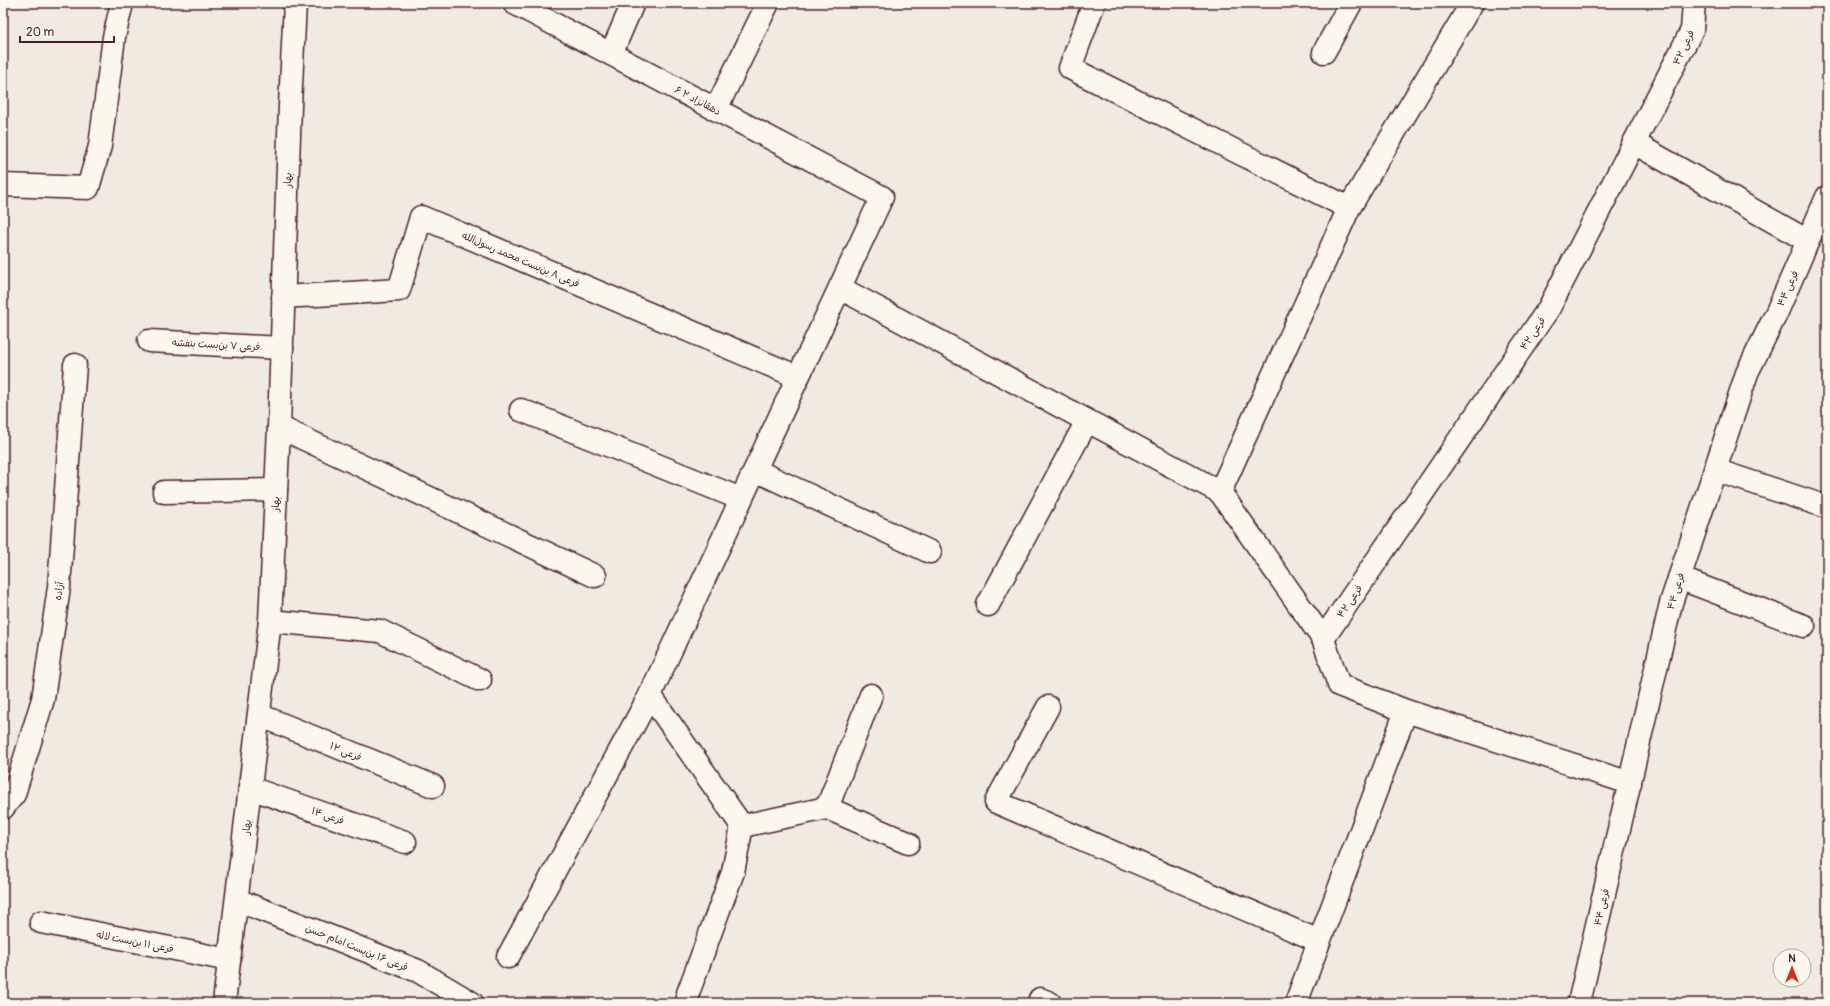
<svg xmlns="http://www.w3.org/2000/svg" width="1830" height="1006" viewBox="0 0 1830 1006" font-family="Pangolin,'Playpen Sans Arabic',sans-serif">
<style>
.lines{fill:none;stroke-linecap:round;stroke-linejoin:round}
.street-casing{stroke:#4a1f2b;stroke-width:25}
.secondary-casing{stroke:#4a1f2b;stroke-width:25}
.street{stroke:#fbf7ec;stroke-width:22}
.secondary{stroke:#fbf7ec;stroke-width:22}
.labels{text-anchor:middle;stroke-width:3;stroke-linejoin:round;paint-order:stroke}
.street-label{font-size:10px;fill:#4a1f2b;stroke:#fbf7ec}
</style>
<rect width="100%" height="100%" fill="#f0eae0"/>
<filter id="ink" filterUnits="userSpaceOnUse"><feTurbulence type="fractalNoise" baseFrequency=".025" numOctaves="2"/><feDisplacementMap in="SourceGraphic" scale="8" xChannelSelector="R" yChannelSelector="G"/><feConvolveMatrix kernelMatrix="1 2 1 2 8 2 1 2 1" color-interpolation-filters="sRGB"/></filter>
<g filter="url(#ink)">
<g class="lines">
<defs>
<g id="street">
<path d="M1094,3L1070,68L1349,208"/>
<path d="M1324,52L1351,3"/>
<path d="M611,54L633,3"/>
<path d="M716,109L768,3"/>
<path d="M1634,143L1808,241"/>
<path d="M3,185L88,188L100,146L114,37L122,3"/>
<path d="M840,288L1220,492L1323,639L1339,685L1406,711L1630,783"/>
<path d="M283,297L399,290L421,217L798,377"/>
<path d="M149,341L282,348"/>
<path d="M521,410L741,499"/>
<path d="M279,427L595,576"/>
<path d="M755,470L930,552"/>
<path d="M1715,470L1827,507"/>
<path d="M164,492L276,490"/>
<path d="M1220,492L1349,208L1472,3"/>
<path d="M1679,578L1804,626"/>
<path d="M988,605L1087,421"/>
<path d="M270,621L380,631L480,680"/>
<path d="M1323,639L1549,308L1692,30L1694,3"/>
<path d="M650,695L742,826L733,872L688,993V1003"/>
<path d="M1048,707L996,802L1319,941"/>
<path d="M259,715L433,786"/>
<path d="M250,788L405,842"/>
<path d="M3,808L14,794L43,699L59,587L75,365"/>
<path d="M827,808L871,695"/>
<path d="M742,826L827,808L908,843"/>
<path d="M237,900L418,971L472,1003"/>
<path d="M41,922L229,960"/>
<path d="M508,957L650,695L882,197L514,3"/>
<path d="M1040,999L1050,1003"/>
<path d="M1296,1003L1406,711"/>
<path d="M1579,1003L1671,603L1747,373L1776,314L1827,197"/>
</g>
<path id="secondary" d="M224,1003L270,621L279,427L290,106L295,3"/>
</defs>
<use href="#street" class="street-casing"/>
<use href="#secondary" class="secondary-casing"/>
<use href="#street" class="street"/>
<use href="#secondary" class="secondary"/>
</g>
</g>
<g class="labels">
<g class="street-label">
<text transform="translate(1683 47) rotate(-65)" y="4">فرعی ۴۲</text>
<text transform="translate(698 100) rotate(28)" y="4">۶ دهقانزاد ۲</text>
<text transform="translate(287 180) rotate(-88)" y="4">بهار</text>
<text transform="translate(521 259) rotate(23)" y="4">فرعی ۸ بن‌بست محمد رسول‌الله</text>
<text transform="translate(1787 288) rotate(-66)" y="4">فرعی ۴۴</text>
<text transform="translate(1532 333) rotate(-56)" y="4">فرعی ۴۲</text>
<text transform="translate(216 344) rotate(3)" y="4">فرعی ۷ بن‌بست بنفشه</text>
<text transform="translate(275 504) rotate(-87)" y="4">بهار</text>
<text transform="translate(58 591) rotate(-83)" y="4">آزاده</text>
<text transform="translate(1675 591) rotate(-73)" y="4">فرعی ۴۴</text>
<text transform="translate(1349 601) rotate(-56)" y="4">فرعی ۴۲</text>
<text transform="translate(346 751) rotate(22)" y="4">فرعی ۱۲</text>
<text transform="translate(328 815) rotate(19)" y="4">فرعی ۱۴</text>
<text transform="translate(246 827) rotate(-83)" y="4">بهار</text>
<text transform="translate(1601 907) rotate(-77)" y="4">فرعی ۴۴</text>
<text transform="translate(135 941) rotate(11)" y="4">فرعی ۱۱ بن‌بست لاله</text>
<text transform="translate(357 947) rotate(22)" y="4">فرعی ۱۶ بن‌بست امام حسن</text>
</g>
</g>
<rect width="1830" height="1006" fill="none" stroke="#fbf7ec" stroke-width="16"/>
<rect x="8" y="8" width="1814" height="990" fill="none" stroke="#4a1f2b" stroke-width="1.5" filter="url(#ink)"/>
<g transform="translate(1792 968)"><circle r="19" fill="#fbf7ec" stroke="#b4a19f"/>
<path d="M0-3L7 15L0 10L-7 15Z" fill="#c8321e"/>
<text y="-6" font-size="11" font-weight="bold" text-anchor="middle" fill="#4a1f2b">N</text>
</g>
<path d="M20 36v6h94v-6" fill="none" stroke="#4a1f2b" stroke-width="2"/>
<text x="26" y="36" font-size="12" fill="#4a1f2b" stroke="#fbf7ec" stroke-width="3" paint-order="stroke">20 m</text>
</svg>
